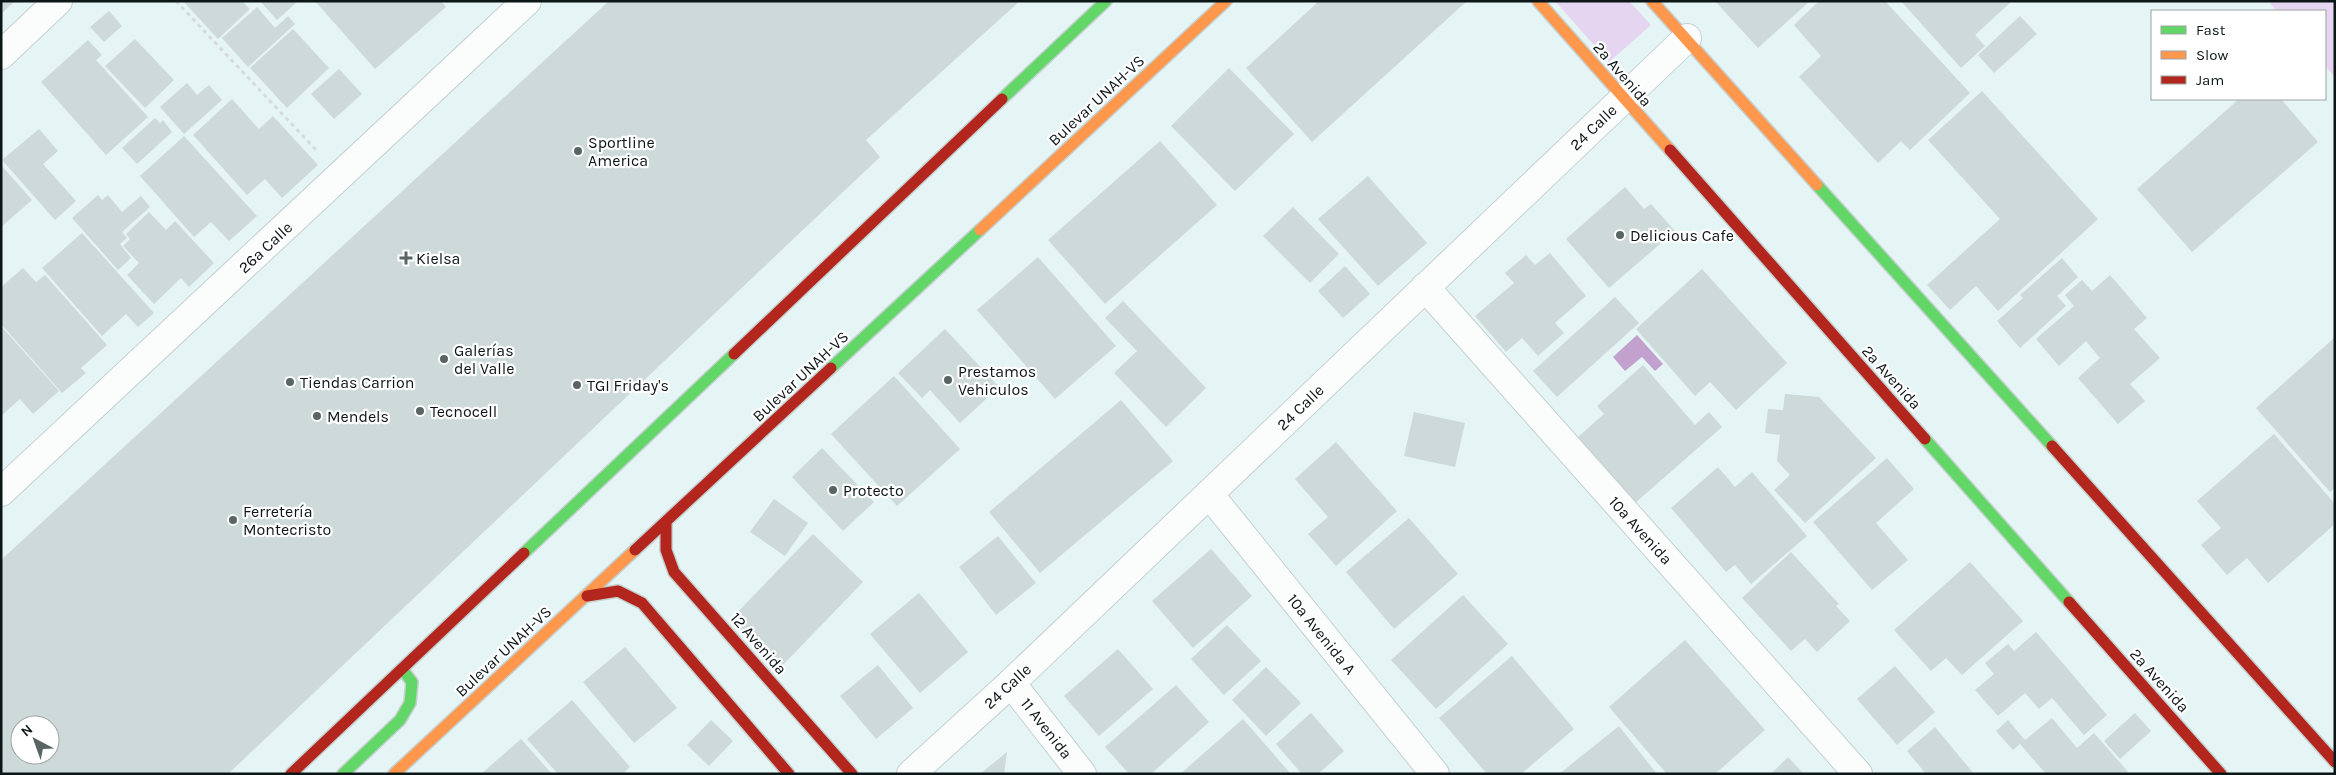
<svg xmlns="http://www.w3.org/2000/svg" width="2336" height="775" viewBox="0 0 2336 775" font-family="Karla,sans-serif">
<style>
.green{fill:#e5d5f0}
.water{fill:#c3a1ce}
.building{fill:#cedada;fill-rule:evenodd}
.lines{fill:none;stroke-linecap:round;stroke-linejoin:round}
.street-casing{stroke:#c5d0d0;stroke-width:30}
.fast-casing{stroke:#c5d0d0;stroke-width:14}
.slow-casing{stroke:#c5d0d0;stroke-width:14}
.jam-casing{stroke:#c5d0d0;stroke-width:14}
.path{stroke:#d6dada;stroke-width:3;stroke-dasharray:4 4;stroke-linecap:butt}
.street{stroke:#fbfdfd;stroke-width:28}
.fast{stroke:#63d668;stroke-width:11}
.slow{stroke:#ff974d;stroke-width:11}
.jam{stroke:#b3261e;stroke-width:11}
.poi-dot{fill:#596464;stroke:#fff;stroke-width:2}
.labels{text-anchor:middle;stroke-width:4.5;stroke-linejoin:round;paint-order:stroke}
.street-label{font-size:16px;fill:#0d1617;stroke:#fff}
.poi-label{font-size:16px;fill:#0d1617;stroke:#fff;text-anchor:start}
</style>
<rect width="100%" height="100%" fill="#e5f4f4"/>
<g class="green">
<path d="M1555,1H1629L1651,25L1609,62Z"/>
<path d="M2268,1H2335V77L2325,66V11H2277Z"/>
</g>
<path class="water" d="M1637,335L1663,364L1655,371L1642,357L1625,371L1613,357Z"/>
<g class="building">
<path d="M1,1H15L1,14Z"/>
<path d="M183,1H242L250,9L218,39Z"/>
<path d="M260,1H298L277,20Z"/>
<path d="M315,1H441L446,7L375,69Z"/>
<path d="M609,1H1020L866,140L880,157L228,774H1V560ZM20,725H50V755H20Z"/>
<path d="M1319,1H1467L1312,142L1246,68Z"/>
<path d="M1715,1H1810L1758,48Z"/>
<path d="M1819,1H1885L1970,93L1910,150L1901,141L1878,163L1799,77L1821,56L1794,25Z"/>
<path d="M1901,1H2012L1975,35L1985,46L1961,68Z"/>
<path d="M257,7L275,28L288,16L295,24L248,67L222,38Z"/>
<path d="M109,11L122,26L104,42L90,27Z"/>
<path d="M2020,16L2037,34L1994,73L1978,55Z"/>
<path d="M293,29L329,68L287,108L250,68Z"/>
<path d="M135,39L174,80L145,108L105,66Z"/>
<path d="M88,40L102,55L96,60L148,117L106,155L41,82Z"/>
<path d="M1229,68L1294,134L1235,191L1171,126Z"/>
<path d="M339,69L362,94L334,119L311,94Z"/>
<path d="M187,83L197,95L209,85L222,100L184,134L160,107Z"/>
<path d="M1982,91L2098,219L1998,311L1976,286L1950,310L1927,285L2000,219L1928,140Z"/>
<path d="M232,99L259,129L273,116L318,165L282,198L265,179L247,195L193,135Z"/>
<path d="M2239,99H2281L2318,142L2192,252L2137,189Z"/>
<path d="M155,118L160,123L163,120L172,132L137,164L122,148Z"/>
<path d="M39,129L58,151L43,164L76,201L55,220L2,160Z"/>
<path d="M184,136L257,216L229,241L211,222L194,237L140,176Z"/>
<path d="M1160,141L1217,205L1105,304L1048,240Z"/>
<path d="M1,165L32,200L1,227Z"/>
<path d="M1368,176L1427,243L1378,286L1318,219Z"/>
<path d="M1625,187L1644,209L1651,204L1675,231L1609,288L1566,239Z"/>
<path d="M98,195L102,200L108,195L122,212L141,196L150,207L122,232L127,238L120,244L131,258L118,270L72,218Z"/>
<path d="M1293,207L1339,254L1310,283L1263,236Z"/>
<path d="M149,212L166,230L175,221L214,263L189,287L181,278L154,304L127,275L139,263L123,246L130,239L126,234Z"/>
<path d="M82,233L154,313L138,327L126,314L102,336L42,268Z"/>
<path d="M1550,253L1586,296L1555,323L1564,333L1538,356L1522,338L1506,352L1475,316L1514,283L1505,273L1526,255L1535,265Z"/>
<path d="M1038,257L1116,346L1055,399L977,310Z"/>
<path d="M2062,258L2078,277L2057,296L2066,306L2020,348L1997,321L2023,298L2020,295Z"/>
<path d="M1345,266L1370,294L1343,318L1318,291Z"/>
<path d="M23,268L36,282L45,275L107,345L81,368L86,373L62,393L1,324V287Z"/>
<path d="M1702,269L1787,363L1736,410L1710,382L1695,396L1636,329Z"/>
<path d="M2110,275L2147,318L2134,329L2160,358L2130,384L2145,401L2118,424L2078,378L2100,358L2086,341L2059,366L2036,339L2074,306L2065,295L2082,280L2092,291Z"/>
<path d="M1615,297L1639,323L1557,397L1533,371Z"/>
<path d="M1123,301L1206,388L1166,427L1114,373L1137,351L1105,318Z"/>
<path d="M1,326L59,391L33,414L20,399L1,416Z"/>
<path d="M945,329L999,387L960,423L930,390L922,398L898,373Z"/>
<path d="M2335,337V488L2330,492L2256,408Z"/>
<path d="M1643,365L1695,425L1709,412L1722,427L1635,503L1577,438L1604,414L1597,406Z"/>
<path d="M894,376L960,449L897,506L831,434Z"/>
<path d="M1785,394L1819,397L1876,458L1805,523L1774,490L1790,475L1777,461L1780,435L1765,433L1768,409L1783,410Z"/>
<path d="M1121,400L1173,461L1040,573L989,512Z"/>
<path d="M1414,412L1465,423L1455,467L1404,456Z"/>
<path d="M2274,434L2335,504V524L2268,583L2247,558L2227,575L2201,545L2221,528L2197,501Z"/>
<path d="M1336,442L1397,511L1336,566L1308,534L1328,517L1295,479Z"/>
<path d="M822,448L874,502L843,531L792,477Z"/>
<path d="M1887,458L1914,489L1876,523L1908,560L1872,590L1813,522Z"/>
<path d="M1718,467L1735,487L1752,472L1807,536L1751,584L1735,565L1726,572L1671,508Z"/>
<path d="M774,499L808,523L785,556L750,532Z"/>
<path d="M1409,518L1458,574L1394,629L1346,572Z"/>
<path d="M813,534L863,582L780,668L730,620Z"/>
<path d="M998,536L1036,583L996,615L959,567Z"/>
<path d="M1211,549L1252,596L1193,648L1152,601Z"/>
<path d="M1791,552L1839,604L1836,606L1850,621L1817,652L1805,639L1791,651L1742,598Z"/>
<path d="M1970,562L2023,621L1962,675L1946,658L1931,671L1894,630Z"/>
<path d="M919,593L968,652L920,693L870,634Z"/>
<path d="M1463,595L1508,644L1436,709L1391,660Z"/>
<path d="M1227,625L1261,661L1224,695L1191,659Z"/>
<path d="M2036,632L2107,715L2084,735L2052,698L2039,709L2025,693L1998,716L1975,690L1994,674L1985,663L2008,644L2014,651Z"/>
<path d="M1685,640L1765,730L1715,774H1667L1609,707Z"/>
<path d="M625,647L677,708L634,743L583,682Z"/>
<path d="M1118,649L1153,689L1099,736L1064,696Z"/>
<path d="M1512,656L1574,729L1521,774H1487L1439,718Z"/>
<path d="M878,665L913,708L876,739L840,696Z"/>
<path d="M1895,666L1935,712L1897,745L1857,699Z"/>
<path d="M1266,667L1301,703L1266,736L1232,700Z"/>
<path d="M1176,685L1209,722L1151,774H1129L1105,747Z"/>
<path d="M572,700L630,767L623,774H558L527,739Z"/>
<path d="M1311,713L1344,751L1318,774H1302L1276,744Z"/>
<path d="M2135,713L2151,731L2120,759L2104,741Z"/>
<path d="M2052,718L2077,748L2094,733L2129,773L2046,774L2020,744L2013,750L1996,731L2008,720L2025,740Z"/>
<path d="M1243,719L1291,774H1180Z"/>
<path d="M711,720L733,741L709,766L687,745Z"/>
<path d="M1619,726L1657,774H1559Z"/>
<path d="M1935,727L1974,774H1926L1907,751Z"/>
<path d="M521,739L552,774H481Z"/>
<path d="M1007,752L1004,774H980Z"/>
<path d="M1788,757L1804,774H1771Z"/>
</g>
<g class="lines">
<defs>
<g id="street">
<path d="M1,55L58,1"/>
<path d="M1425,287L1858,774"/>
<path d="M1,492L527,1"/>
<path d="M1209,494L1435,774"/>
<path d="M1011,683L1082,774"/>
<path d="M911,774L1011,683L1687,38"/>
</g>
<g id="fast">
<path d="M1002,99L1106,1"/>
<path d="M1817,185L2052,446"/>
<path d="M831,368L980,230"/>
<path d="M1925,439L2069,602"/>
<path d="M524,553L734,354"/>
<path d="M343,774L400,720L410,703L412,682L402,669"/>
</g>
<g id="slow">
<path d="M1538,1L1670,150"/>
<path d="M1652,1L1817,185"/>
<path d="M980,230L1226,1"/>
<path d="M394,774L635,550"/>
</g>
<g id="jam">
<path d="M1670,150L1925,439"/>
<path d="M734,354L1002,99"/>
<path d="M2052,446L2335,762"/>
<path d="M666,523V550L674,572L852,774"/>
<path d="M635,550L831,368"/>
<path d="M587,596L618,591L642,603L789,774"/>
<path d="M2069,602L2221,774"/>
<path d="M291,774L524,553"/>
</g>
</defs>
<use href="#street" class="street-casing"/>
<use href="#fast" class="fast-casing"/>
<use href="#slow" class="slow-casing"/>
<use href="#jam" class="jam-casing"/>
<path class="path" d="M176,1L318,152"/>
<use href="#street" class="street"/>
<use href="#fast" class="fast"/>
<use href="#slow" class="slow"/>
<use href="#jam" class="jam"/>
</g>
<g class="poi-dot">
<circle cx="578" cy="151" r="5"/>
<circle cx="1620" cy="235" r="5"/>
<path d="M403.5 250.5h5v5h5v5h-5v5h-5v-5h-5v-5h5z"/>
<circle cx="444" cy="359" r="5"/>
<circle cx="948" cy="380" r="5"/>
<circle cx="290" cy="382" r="5"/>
<circle cx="577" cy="385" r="5"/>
<circle cx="420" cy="411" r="5"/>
<circle cx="317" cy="416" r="5"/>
<circle cx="833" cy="490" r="5"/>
<circle cx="233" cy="520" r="5"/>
</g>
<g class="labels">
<g class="street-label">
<text transform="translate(1623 74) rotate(49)" y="6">2a Avenida</text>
<text transform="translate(1096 100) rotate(-43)" y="6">Bulevar UNAH-VS</text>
<text transform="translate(1593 127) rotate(-44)" y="6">24 Calle</text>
<text transform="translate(265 247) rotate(-43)" y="6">26a Calle</text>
<text transform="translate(800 376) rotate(-43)" y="6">Bulevar UNAH-VS</text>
<text transform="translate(1892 377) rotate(48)" y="6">2a Avenida</text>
<text transform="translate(1300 407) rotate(-44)" y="6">24 Calle</text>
<text transform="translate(1641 530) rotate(48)" y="6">10a Avenida</text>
<text transform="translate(1322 634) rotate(51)" y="6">10a Avenida A</text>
<text transform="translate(759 643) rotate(49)" y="6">12 Avenida</text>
<text transform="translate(503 651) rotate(-43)" y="6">Bulevar UNAH-VS</text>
<text transform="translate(2160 680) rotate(48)" y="6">2a Avenida</text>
<text transform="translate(1007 686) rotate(-43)" y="6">24 Calle</text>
<text transform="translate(1047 728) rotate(52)" y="6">11 Avenida</text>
</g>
<g class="poi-label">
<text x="588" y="148">Sportline<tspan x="588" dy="18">America</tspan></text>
<text x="1630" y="241">Delicious Cafe</text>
<text x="416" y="264">Kielsa</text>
<text x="454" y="356">Galerías<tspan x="454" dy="18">del Valle</tspan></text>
<text x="958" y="377">Prestamos<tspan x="958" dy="18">Vehiculos</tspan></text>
<text x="300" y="388">Tiendas Carrion</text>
<text x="587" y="391">TGI Friday's</text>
<text x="430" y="417">Tecnocell</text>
<text x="327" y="422">Mendels</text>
<text x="843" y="496">Protecto</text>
<text x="243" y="517">Ferretería<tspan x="243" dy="18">Montecristo</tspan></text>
</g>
</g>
<rect width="2336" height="775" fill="none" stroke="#0d1617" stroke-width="5"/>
<rect x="2151" y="10" width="175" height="90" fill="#ffffff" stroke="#9ea2a2"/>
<rect x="2161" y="26" width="25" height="8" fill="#63d668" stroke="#9ea2a2"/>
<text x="2196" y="35" font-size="15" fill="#0d1617">Fast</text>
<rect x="2161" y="51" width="25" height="8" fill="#ff974d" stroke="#9ea2a2"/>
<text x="2196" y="60" font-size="15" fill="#0d1617">Slow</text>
<rect x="2161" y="76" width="25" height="8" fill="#b3261e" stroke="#9ea2a2"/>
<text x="2196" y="85" font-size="15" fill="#0d1617">Jam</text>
<g transform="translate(35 740) rotate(319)"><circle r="24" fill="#ffffff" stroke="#9ea2a2"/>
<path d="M0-4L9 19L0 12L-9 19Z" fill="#596464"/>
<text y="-8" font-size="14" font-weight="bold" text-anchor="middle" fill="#0d1617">N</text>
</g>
</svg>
